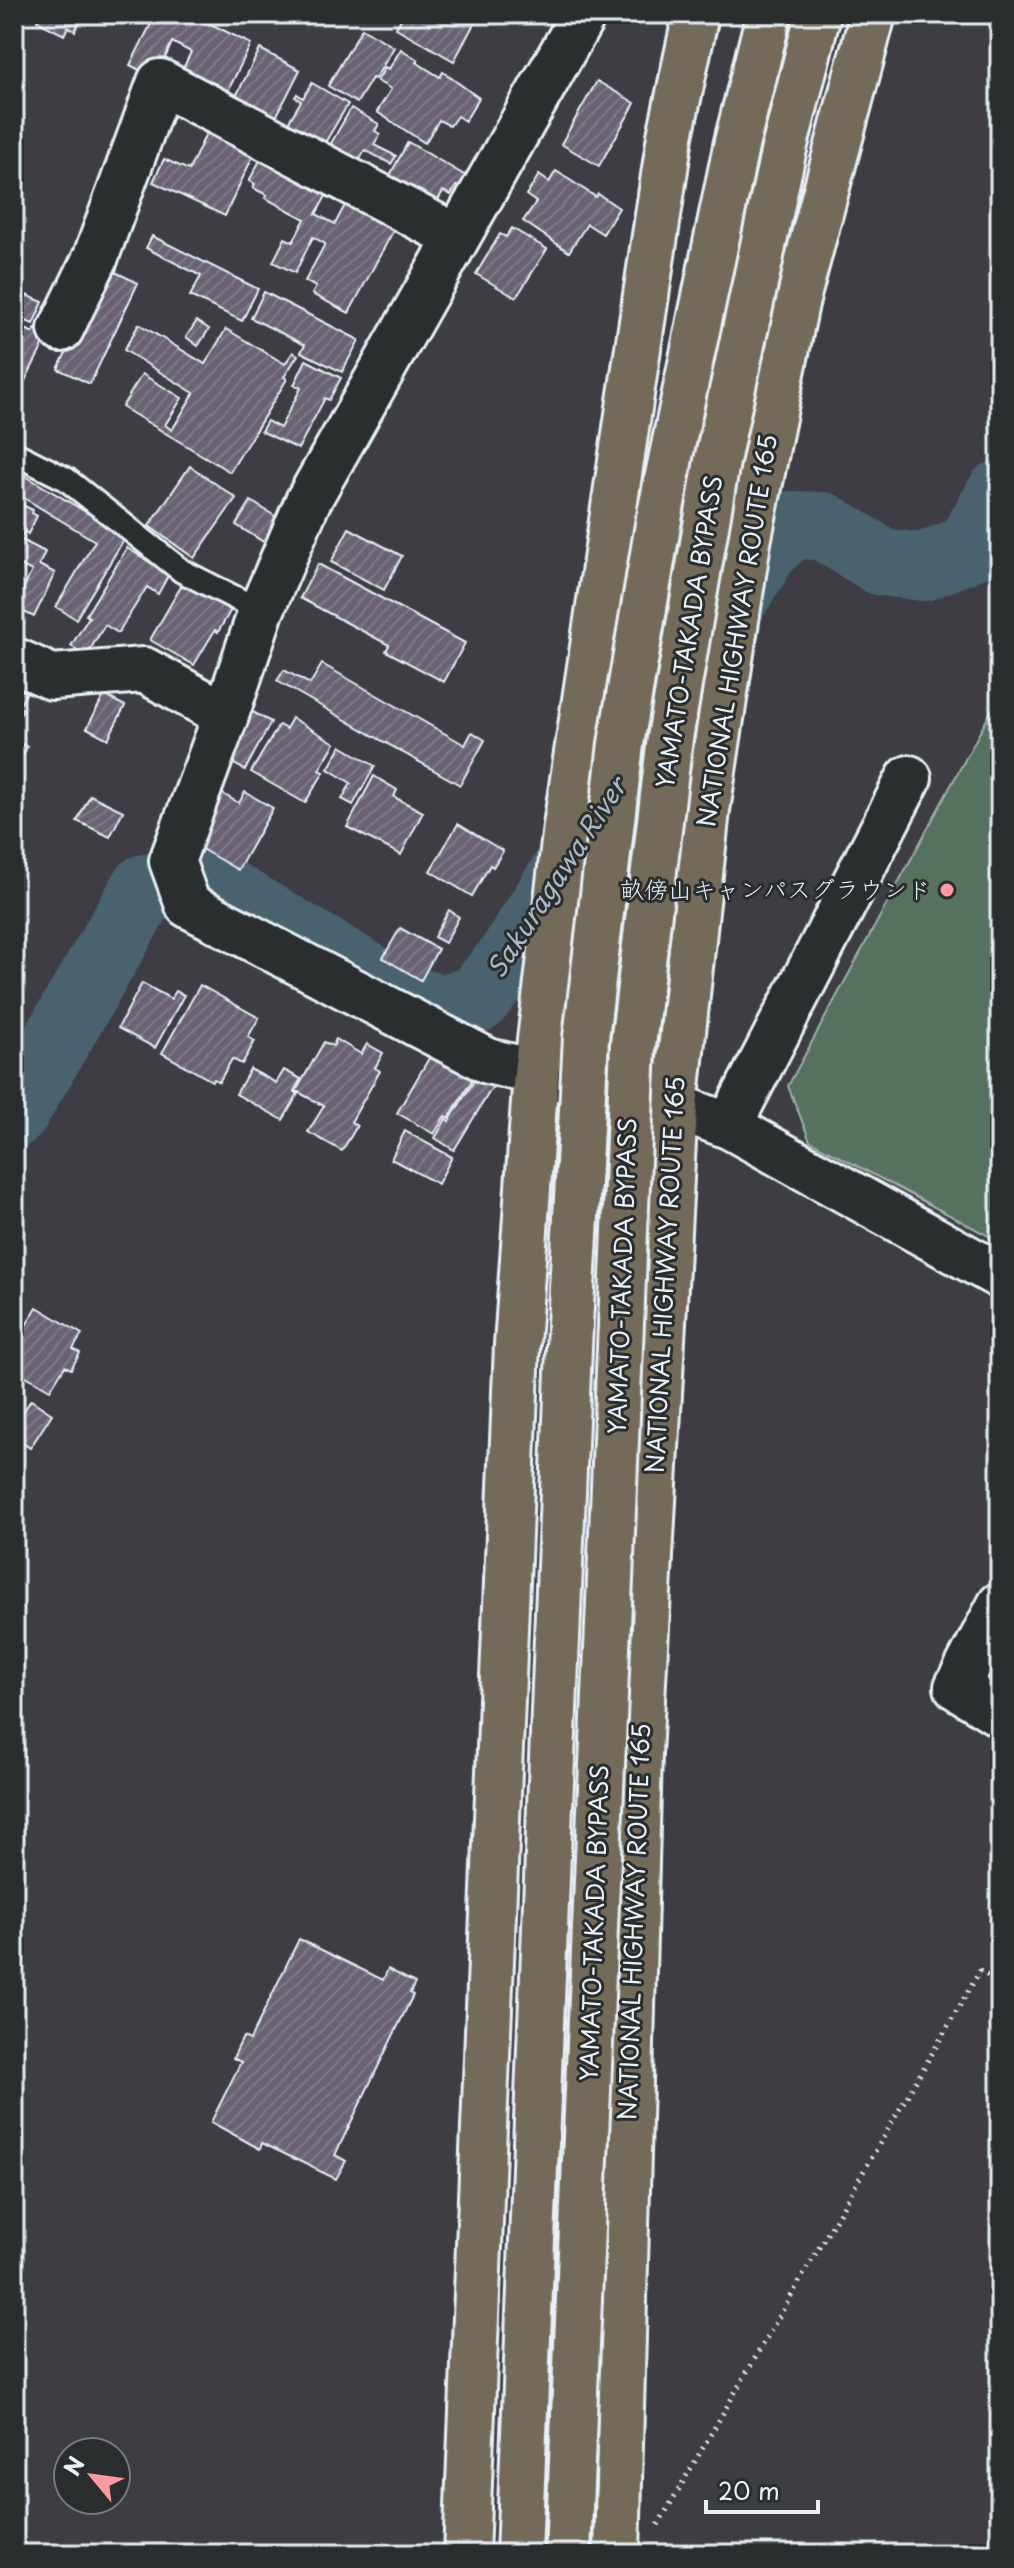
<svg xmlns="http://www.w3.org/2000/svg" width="1014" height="2568" viewBox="0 0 1014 2568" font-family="'Playpen Sans','Klee One',sans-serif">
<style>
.grass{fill:#567160;stroke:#9fb1ac;stroke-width:2}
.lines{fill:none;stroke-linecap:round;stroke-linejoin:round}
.river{stroke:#4a626e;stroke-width:68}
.building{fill:url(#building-hatch);stroke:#e8f1f8;stroke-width:2}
.service-casing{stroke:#e8f1f8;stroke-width:28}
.minor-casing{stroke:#e8f1f8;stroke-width:50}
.trunk-casing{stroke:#e8f1f8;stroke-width:50}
.path{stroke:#e8f1f8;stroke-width:5;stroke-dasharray:2 6;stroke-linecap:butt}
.service{stroke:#2a2d2e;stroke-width:22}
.minor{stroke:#2a2d2e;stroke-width:44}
.trunk{stroke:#736b5a;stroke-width:44}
.trunk-bridge-casing{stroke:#e8f1f8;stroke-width:50;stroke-linecap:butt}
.trunk-bridge{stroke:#736b5a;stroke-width:44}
.poi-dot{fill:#ff9aa2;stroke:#2a2d2e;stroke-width:3}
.labels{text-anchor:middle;stroke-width:6;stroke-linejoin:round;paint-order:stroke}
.street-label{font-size:24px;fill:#e8f1f8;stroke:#2a2d2e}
.poi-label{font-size:24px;fill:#e8f1f8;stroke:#2a2d2e;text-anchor:end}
.water-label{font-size:26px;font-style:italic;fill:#a9b8c1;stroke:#2a2d2e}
</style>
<defs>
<pattern id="building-hatch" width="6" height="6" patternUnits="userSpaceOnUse" patternTransform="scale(2)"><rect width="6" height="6" fill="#6a6273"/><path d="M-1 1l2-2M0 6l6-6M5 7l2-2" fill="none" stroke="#7f7988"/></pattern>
</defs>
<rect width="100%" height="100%" fill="#3d3d43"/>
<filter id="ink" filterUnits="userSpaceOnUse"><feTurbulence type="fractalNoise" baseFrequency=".0125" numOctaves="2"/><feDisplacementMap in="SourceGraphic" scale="16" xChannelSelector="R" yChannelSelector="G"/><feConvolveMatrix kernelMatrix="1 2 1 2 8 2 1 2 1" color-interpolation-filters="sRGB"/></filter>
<g filter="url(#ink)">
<path class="grass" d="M1000,695V1242L810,1141L788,1086Z"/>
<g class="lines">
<path class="river" d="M14,1114L145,888L203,879L408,1000L442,1008L476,1000L510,959L766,548L792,525L823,526L882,562L923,567L969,548L1000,494"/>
</g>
<g class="building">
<path d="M40,14H83L75,31L68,27L64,35L37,21Z"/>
<path d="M156,14H191L251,44L222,103L181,73L191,52L172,42L156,79L130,65Z"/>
<path d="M404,14H464L476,20L454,61L396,28Z"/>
<path d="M362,28L394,47L375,79L372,78L357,103L328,86Z"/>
<path d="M260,49L300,70L274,121L234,100Z"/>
<path d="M401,49L418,60L416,62L440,77L443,72L479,98L465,121L457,116L450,126L439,120L425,143L377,112L391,89L377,81L385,67L389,69Z"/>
<path d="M597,81L635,103L599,166L561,144Z"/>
<path d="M312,83L348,104L320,151L276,125L280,118L288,123L301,101L295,97L297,94L303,98Z"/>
<path d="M351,108L379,124L375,131L380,134L374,145L396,156L391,164L365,150L354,170L325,154Z"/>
<path d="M212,121L259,143L225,216L153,182L164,159L189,170Z"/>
<path d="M408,142L466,176L459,187L456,186L451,195L443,191L431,213L384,186Z"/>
<path d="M267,147L343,187L336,201L326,196L316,214L335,224L345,205L355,210L360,202L398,222L349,313L312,294L316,287L305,281L325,244L313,237L295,273L273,262L285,238L293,242L305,219L265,198L267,195L253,188L255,184L249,181Z"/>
<path d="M556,171L596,197L598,194L619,208L603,234L587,224L569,252L523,221L536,202L526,195L539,175L549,182Z"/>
<path d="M14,187L24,191L16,210L14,209Z"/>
<path d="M512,228L547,249L516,298L476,274L500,234L506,237Z"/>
<path d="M152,236L258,289L242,321L190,296L201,276L146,248Z"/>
<path d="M107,268L138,283L90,384L58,369Z"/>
<path d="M14,290L43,302L33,324L14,316Z"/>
<path d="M264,292L359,340L342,372L301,352L305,345L251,318Z"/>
<path d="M197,321L209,329L198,346L186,337Z"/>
<path d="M139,324L205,364L226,329L285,364L293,352L298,355L284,377L287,379L230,472L122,407L142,374L182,398L165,425L172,430L194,393L124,350Z"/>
<path d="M20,326L33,333L35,329L48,336L14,402V338Z"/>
<path d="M306,360L341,378L329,400L325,398L298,449L261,431L267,421L280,428L301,388L294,385Z"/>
<path d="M190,466L236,498L194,558L149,526Z"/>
<path d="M14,469L126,536L76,619L56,607L95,541L14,492Z"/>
<path d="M14,501L33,510L32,513L37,516L28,534L24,531L20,539L45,552L39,565L55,573L34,617L14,607L32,571L14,562Z"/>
<path d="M251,501L281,520L267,544L236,525Z"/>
<path d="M349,528L402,556L384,590L331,562Z"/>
<path d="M127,548L169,574L158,594L147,587L118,633L105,625L86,656L71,646L89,617L86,615Z"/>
<path d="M318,564L465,643L444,682L386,651L389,645L300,598Z"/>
<path d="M183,583L214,601L216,598L232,608L218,632L215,630L194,665L150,640Z"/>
<path d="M322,664L465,745L472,732L485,740L460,785L277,681L284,670L310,684Z"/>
<path d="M14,680L29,688L19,707L23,709L14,727Z"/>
<path d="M104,695L125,706L108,739L87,728Z"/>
<path d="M249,710L271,722L245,770L224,758Z"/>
<path d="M292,718L335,743L319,770L324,772L305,803L251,772L279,725L286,729Z"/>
<path d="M14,740L27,747L18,766L14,764Z"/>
<path d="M341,746L375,766L353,805L342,799L351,783L328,769Z"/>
<path d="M374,776L397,790L394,797L423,812L401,855L347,827Z"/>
<path d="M245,792L273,808L238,870L191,843L221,793L239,803Z"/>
<path d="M90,795L123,811L110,837L77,821Z"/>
<path d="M458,824L503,851L493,867L490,865L472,896L430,871Z"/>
<path d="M449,910L459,917L445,943L434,937Z"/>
<path d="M400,928L438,949L421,980L383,958Z"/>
<path d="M142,983L171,999L176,991L184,995L155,1048L118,1028Z"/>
<path d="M200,985L259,1018L248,1037L255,1041L242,1064L232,1059L219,1082L214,1079L212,1081L162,1053Z"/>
<path d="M336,1039L361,1054L367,1044L383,1053L375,1068L380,1071L351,1122L357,1126L342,1151L308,1132L324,1106L296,1091L324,1042L333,1046Z"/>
<path d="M432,1053L475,1075L449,1118L445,1116L434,1134L397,1113Z"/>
<path d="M250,1069L276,1083L284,1070L301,1079L294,1091L298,1094L283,1120L236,1094Z"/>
<path d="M477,1076L493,1086L454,1150L435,1138L446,1119L449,1121Z"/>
<path d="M405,1131L452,1157L438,1184L391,1159Z"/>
<path d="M37,1307L82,1334L73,1349L80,1353L71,1369L65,1366L50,1390L14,1369V1345Z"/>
<path d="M14,1386L22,1390L14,1404Z"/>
<path d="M31,1400L52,1414L30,1448L14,1437V1426Z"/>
<path d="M299,1939L383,1980L388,1969L415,1983L410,1993L413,1995L335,2155L346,2161L336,2179L262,2143L260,2149L211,2122L241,2062L233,2058L243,2037L250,2040Z"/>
</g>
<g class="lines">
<defs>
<path id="service" d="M14,453L66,479L182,571L261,611"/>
<g id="minor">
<path d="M584,14L308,501L261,611L226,715L172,861L188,905L488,1061L675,1106L729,1126L909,778"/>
<path d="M61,329L95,259L160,82L457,237"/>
<path d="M14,660L52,677L144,670L226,715"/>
<path d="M729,1126L1000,1276"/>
<path d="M1000,1605L957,1687L1000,1714"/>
</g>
<g id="trunk">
<path d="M659,519L737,142L769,14"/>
<path d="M466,2554L517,1345L536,1073L566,826L670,136L696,14"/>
<path d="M617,2554L639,1754L675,1106L707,810L748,542L796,303L873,14"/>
</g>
</defs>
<use href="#service" class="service-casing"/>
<use href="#minor" class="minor-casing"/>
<use href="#trunk" class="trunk-casing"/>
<path class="path" d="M658,2525L980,1971L1000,1983"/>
<use href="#service" class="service"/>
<use href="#minor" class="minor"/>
<use href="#trunk" class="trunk"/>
<defs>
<g id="trunk-bridge">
<path d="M519,2554L570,1324L586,1038L621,744L659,519"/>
<path d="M568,2554L633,1045L670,738L717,461L783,153L818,14"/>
</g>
</defs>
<use href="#trunk-bridge" class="trunk-bridge-casing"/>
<use href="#trunk-bridge" class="trunk-bridge"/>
</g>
</g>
<circle class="poi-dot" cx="947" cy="890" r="8"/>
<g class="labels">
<g class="street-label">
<text transform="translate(738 631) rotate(-81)" y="8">NATIONAL HIGHWAY ROUTE 165</text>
<text transform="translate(690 632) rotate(-81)" y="8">YAMATO-TAKADA BYPASS</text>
<text transform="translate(666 1275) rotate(-87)" y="8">NATIONAL HIGHWAY ROUTE 165</text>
<text transform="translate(623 1276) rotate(-88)" y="8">YAMATO-TAKADA BYPASS</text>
<text transform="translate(635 1922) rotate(-88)" y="8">NATIONAL HIGHWAY ROUTE 165</text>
<text transform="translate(595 1923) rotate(-88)" y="8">YAMATO-TAKADA BYPASS</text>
</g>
<g class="poi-label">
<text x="931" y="898">畝傍山キャンパスグラウンド</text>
</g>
<g class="water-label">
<text transform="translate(557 878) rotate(-57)" y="9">Sakuragawa River</text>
</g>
</g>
<rect width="1014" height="2568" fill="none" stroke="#2a2d2e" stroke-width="48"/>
<rect x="24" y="24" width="966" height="2520" fill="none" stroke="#e8f1f8" stroke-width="3" filter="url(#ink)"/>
<g transform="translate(92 2476) rotate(299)"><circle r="38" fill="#2a2d2e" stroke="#767b7f" stroke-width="2"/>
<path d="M0-6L14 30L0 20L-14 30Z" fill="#ff9aa2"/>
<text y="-12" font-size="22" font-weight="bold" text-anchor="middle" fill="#e8f1f8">N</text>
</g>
<path d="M706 2500v12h112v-12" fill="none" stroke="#e8f1f8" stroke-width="4"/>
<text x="718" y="2500" font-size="24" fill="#e8f1f8" stroke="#2a2d2e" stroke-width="6" paint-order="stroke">20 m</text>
</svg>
